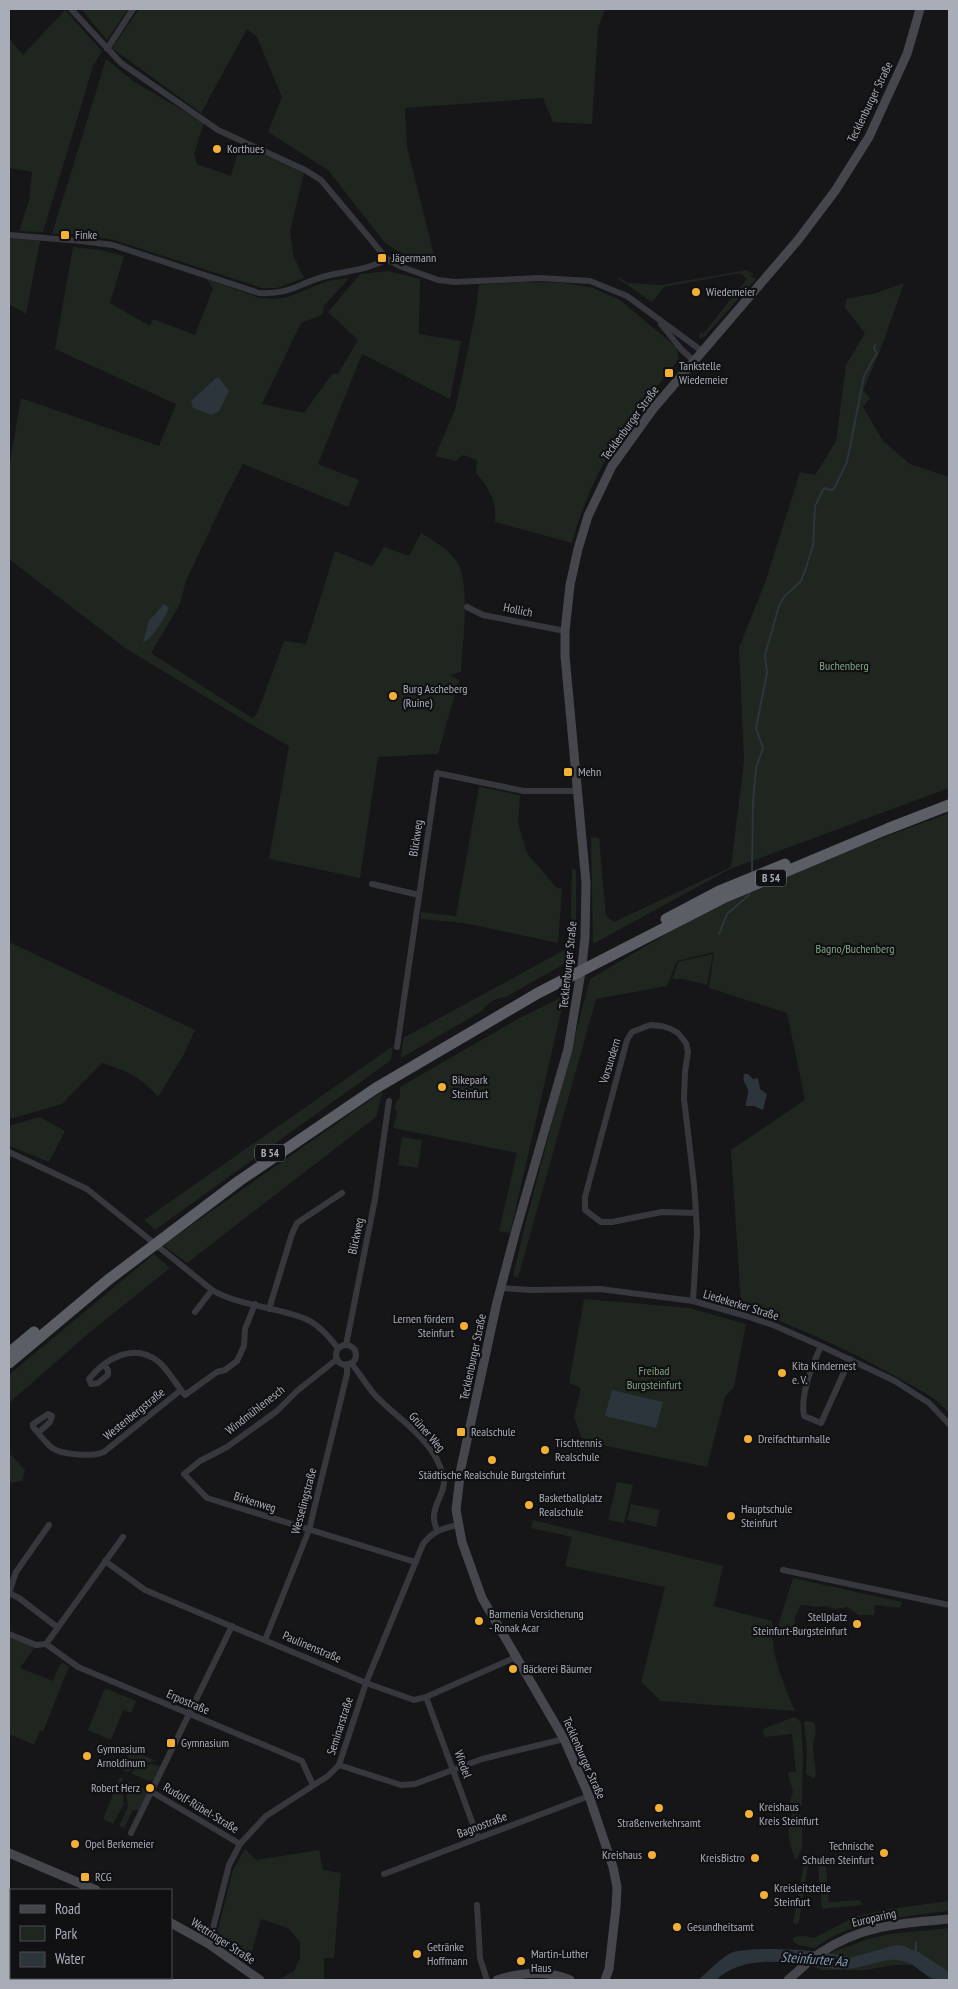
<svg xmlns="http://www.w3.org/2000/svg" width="958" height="1989" viewBox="0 0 958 1989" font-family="'PT Sans Narrow',sans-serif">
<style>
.green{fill:#1e261f;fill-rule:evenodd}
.water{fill:#2c353c}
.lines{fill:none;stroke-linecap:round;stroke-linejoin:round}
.stream{stroke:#2c353c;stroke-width:2}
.minor{stroke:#37383d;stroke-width:6}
.secondary{stroke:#45474d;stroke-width:9}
.trunk{stroke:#5b5e65;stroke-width:11}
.poi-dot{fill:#f2b134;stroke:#111113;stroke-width:2}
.labels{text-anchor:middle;stroke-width:4.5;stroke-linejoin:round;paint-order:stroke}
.shield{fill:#111113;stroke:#7b7e86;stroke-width:1}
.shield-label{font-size:11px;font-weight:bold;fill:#a8adb8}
.street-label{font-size:12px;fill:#a8adb8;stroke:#111113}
.poi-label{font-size:12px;fill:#a8adb8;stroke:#111113;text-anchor:start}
.park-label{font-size:12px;fill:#7fa381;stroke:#111113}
.water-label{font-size:14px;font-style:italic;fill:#7f9bb3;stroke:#111113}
</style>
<rect width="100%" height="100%" fill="#161618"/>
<g class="green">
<path d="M81,9H128L107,40Z"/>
<path d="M139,9H605L598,29L592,124L553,122L543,98L405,108L407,147L435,259L406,256L385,243L328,170L268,132L282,97L257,37L247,29L201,113L112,48Z"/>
<path d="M65,10L102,51L93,66L43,232L19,231L29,201L32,172L9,168V38L23,55Z"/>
<path d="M106,59L133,81L204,123L194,154L197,164L231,176L240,144L304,173L290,231L293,255L304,278L277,288H262L114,240L79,234H52Z"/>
<path d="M9,238L40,241L26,314L9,304Z"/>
<path d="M73,247L101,250L124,256L110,303L150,326L153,319L195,335L213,288L206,279L260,298L273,299L288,297L327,281L349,278L324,306L322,315L301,323L262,404L304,413L332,374H338L358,340L328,312L360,274L388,271L420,279L419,334L461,341L450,399L362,354L318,464L359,480L348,507L243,464L227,494L186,581L180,604L151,653L252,718L257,714L284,641L306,644L335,551L372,566L384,547L409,556L421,533C433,540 446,548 455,559C472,581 462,644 461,672L450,675L459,680L438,754L378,757L360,878L269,859L289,746L247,722L125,648L9,559V468L21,398L159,446L176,404L55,349ZM216,378L211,415L193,408V399Z"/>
<path d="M747,270L753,274L751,276L756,279L705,336L699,339L700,332L703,334L747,279L740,273L664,287L652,302L617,278L618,277L628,283L661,285Z"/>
<path d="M521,282L565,283L593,288L620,300L676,347L679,359C662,381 643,403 627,425C603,459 582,504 572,543L495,522C497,502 489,488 476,473L477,460L463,455L456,461L435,456L455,410L475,316L479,285Z"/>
<path d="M904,283L880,351L863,390L870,398L863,407L883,441L910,464L949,477V788L730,869L593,944L591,837L599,838L606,916L614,922L731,867L744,760L739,648L765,583L800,472L815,475L836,441L846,365L865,333L845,308L846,299L876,293Z"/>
<path d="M479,787L520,795L518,823L527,853L556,887L562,889L558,943L464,923L421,919V912L456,916Z"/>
<path d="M949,813V1413C937,1398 918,1389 902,1380C850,1350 796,1327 741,1305L731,1150L805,1100L787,1013L709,988L714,952L677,961L667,986L596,999L518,1278L513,1276L524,1229L590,979L695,917L794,871Z"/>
<path d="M572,868L576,870V930L573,959L506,997C496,998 488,1002 482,1011L401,1058L403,1038L568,948L571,918Z"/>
<path d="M9,942L195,1030L183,1056L158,1097C143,1078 125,1070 102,1063L62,1104L9,1119Z"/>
<path d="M713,954L707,985L683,979H672L678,962Z"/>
<path d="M562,997L561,1012L510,1233L499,1231L517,1153L393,1128L397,1113L395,1108L396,1102L400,1098V1087L518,1019Z"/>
<path d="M393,1046L391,1060L155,1230L144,1220Z"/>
<path d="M383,1091L376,1117L187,1263L163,1245Z"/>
<path d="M40,1117L65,1131L49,1162L9,1146V1126Z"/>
<path d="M402,1137L422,1140L418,1168L398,1165Z"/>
<path d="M154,1254L170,1268L90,1332L9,1403V1375Z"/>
<path d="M584,1299L689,1308L746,1324L734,1387L725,1397L707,1467L597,1444L581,1437L574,1417L581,1388L569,1383Z"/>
<path d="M9,1453L25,1470L22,1481L9,1483Z"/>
<path d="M617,1482L633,1485L624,1523L608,1520Z"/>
<path d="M631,1504L660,1510L656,1527L627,1520Z"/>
<path d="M533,1520L723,1566L714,1606L772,1621C771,1656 782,1680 795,1711L661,1701L641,1682L665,1587L565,1566L572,1537L531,1528Z"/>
<path d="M793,1578L902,1602L900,1608L875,1605L874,1615H859L847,1607L835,1609L826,1606L817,1607L801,1605L795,1616L794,1631L793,1632L777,1629Z"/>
<path d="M9,1636L35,1647L20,1668L53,1681L59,1666L63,1663L69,1666L43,1732L40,1731L34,1745L9,1734Z"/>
<path d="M105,1688L136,1701L131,1713L123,1710L111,1740L88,1730Z"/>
<path d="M794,1717L799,1720L801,1724L803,1755L802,1802V1806L790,1809L788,1807L793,1792L788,1774L789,1772H796L792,1734L765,1737L762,1731L765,1728Z"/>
<path d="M809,1721L814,1723C818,1733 813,1737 813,1747C813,1757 817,1771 815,1779L806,1774L807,1750L804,1722Z"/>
<path d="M130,1750L157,1761H156L138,1764L128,1772L123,1770Z"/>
<path d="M151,1764L160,1766L154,1779L148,1781L131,1773L137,1767Z"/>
<path d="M120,1777L123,1779L122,1784L124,1804L113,1824L103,1819Z"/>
<path d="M127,1781L148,1791L139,1810H133L124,1828L119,1826L128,1807L126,1790Z"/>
<path d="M793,1813L800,1815L802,1818V1847L798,1858L795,1859C790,1846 784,1825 793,1813Z"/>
<path d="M245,1849L256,1860L319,1850L323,1870L341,1873L334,1958H324V1980H278L294,1971L300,1958V1942L288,1928L261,1919L249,1962L216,1937L233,1870Z"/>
<path d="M806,1854L809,1858L799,1923L795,1924L793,1922Z"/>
<path d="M821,1865H825L826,1868L829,1902L860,1900L862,1905L822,1909L818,1867Z"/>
<path d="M949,1901V1911C903,1917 854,1919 815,1948L798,1945L793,1941L794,1937L805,1936L814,1938L854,1917L889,1909Z"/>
<path d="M949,1928V1980H932L913,1965H893L866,1970H821L812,1966L836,1950L850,1946L867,1939L890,1934Z"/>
</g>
<g class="water">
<path d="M216,378H219L229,391L219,411L211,415L193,408L191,401L193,399Z"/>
<path d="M164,604L169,607C167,616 150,641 143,642L149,621Z"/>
<path d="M744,1074H748L753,1079L758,1078L760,1089L767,1094L763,1110L754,1106H746C745,1100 749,1096 748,1090C746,1083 742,1081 744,1074Z"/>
<path d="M612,1390L663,1402L656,1428L605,1416Z"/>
<path d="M915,1941L917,1943V1951L949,1972V1980C945,1980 938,1981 934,1979C920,1973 915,1962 897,1960C882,1958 863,1969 845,1969C802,1969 752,1947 716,1980H698C708,1972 719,1959 731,1953C748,1945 833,1950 850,1958L896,1945L904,1946L914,1951Z"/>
</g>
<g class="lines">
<g class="stream">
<path d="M752,873L753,803L756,768L763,748L756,728L767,673L765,655L779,606L784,597L801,581L805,571L813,546L815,506L824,488L831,490L834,489L847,462L864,376L877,353L874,349L875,345"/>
<path d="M719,934L727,914L749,895L750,892"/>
</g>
<g class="minor">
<path d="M71,9L121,63L218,130L305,170L321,180L387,259L402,267L438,280L455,282L539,278L590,281L627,296L702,351"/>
<path d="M107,49L133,9"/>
<path d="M9,235L81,241L113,245L259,293C290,295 299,283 326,276C349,270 366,271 387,259"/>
<path d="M661,324L681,349L694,361"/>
<path d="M467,607L483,615L565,631"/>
<path d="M372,884L419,895"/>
<path d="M397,1047L437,773L524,791H578"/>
<path d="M9,1152L87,1189L212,1290C239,1306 277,1307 306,1319C319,1325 329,1337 338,1348"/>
<path d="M501,1288L531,1290L600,1289L693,1301L746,1316L773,1325L821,1346L895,1381L929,1403L949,1424"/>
<path d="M693,1301L697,1233L696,1213L662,1212L612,1222H601L585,1210V1197L627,1040L632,1032L650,1025L662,1026L671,1029L678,1033L686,1043L688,1052L685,1072L684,1099L694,1184L696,1213"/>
<path d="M269,1309L292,1234L297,1223L342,1193"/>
<path d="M195,1312L212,1290"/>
<path d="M346,1345L375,1199L389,1101"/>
<circle cx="346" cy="1355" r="10"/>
<path d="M821,1346C812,1366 800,1394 804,1416L821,1423L850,1359"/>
<path d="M337,1359L297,1391L277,1411L227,1447L200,1461L184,1474L207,1498L415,1562"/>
<path d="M351,1363C359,1373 366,1384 374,1394C398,1420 433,1438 443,1475C448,1491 432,1504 434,1519C434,1523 436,1527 437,1530"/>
<path d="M104,1365L108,1370V1375L98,1383L91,1384L89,1379C106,1358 134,1342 159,1362C167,1369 174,1381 181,1390"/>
<path d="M38,1433L50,1422L52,1416L48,1414L33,1424V1427C39,1434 45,1442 52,1448C62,1455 93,1457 104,1452L181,1390L185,1395L217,1372L225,1370L237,1361L244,1346L245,1329L255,1304"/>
<path d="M123,1537L46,1644L78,1667L302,1761L313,1785"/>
<path d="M105,1561L145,1590L366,1683L414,1700L426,1697L516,1657"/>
<path d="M783,1570L949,1605"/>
<path d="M9,1593L16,1572L49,1525"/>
<path d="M9,1593L19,1598L57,1627"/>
<path d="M9,1634L36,1645L46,1644"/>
<path d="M265,1640L309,1530L347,1374V1364"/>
<path d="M426,1697L478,1838"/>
<path d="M339,1765L401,1785L415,1784L482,1759L564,1739"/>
<path d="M152,1792L240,1844"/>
<path d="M131,1833L232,1626"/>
<path d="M384,1874L589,1796"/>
<path d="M477,1905L480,1958L487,1980"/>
<path d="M209,1944L229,1865L240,1844L266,1816L328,1776L339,1765L366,1683L423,1544C433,1531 443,1528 458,1525"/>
</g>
<g class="secondary">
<path d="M9,1853L96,1890"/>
<path d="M171,1923L209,1944L260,1980"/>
<path d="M497,1980C522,1972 547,1970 570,1980"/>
<path d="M605,1980L609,1969L616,1907L617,1887L613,1867L589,1796L564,1739L482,1598L462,1542L456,1510L461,1468L497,1302L516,1230L568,1049L582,966L585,937L586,883L565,656V631L570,585L578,549L588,516L612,466L653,409L798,240L835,191L869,137L907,54L920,9"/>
<path d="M788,1980C799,1971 809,1960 820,1953C861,1925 902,1923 949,1919"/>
</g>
<g class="trunk">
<path d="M666,919L719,891L785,864"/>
<path d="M9,1353L34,1332"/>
<path d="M9,1363L108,1280L239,1181L376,1088L538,993L723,898L887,829L949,805"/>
</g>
</g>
<g class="poi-dot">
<circle cx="217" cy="149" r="5"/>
<rect x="60" y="230" width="10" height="10" rx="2.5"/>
<rect x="377" y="253" width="10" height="10" rx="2.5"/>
<circle cx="696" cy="292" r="5"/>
<rect x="664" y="368" width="10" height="10" rx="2.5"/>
<circle cx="393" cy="696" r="5"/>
<rect x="563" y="767" width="10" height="10" rx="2.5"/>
<circle cx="442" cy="1087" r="5"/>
<circle cx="464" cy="1326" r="5"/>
<circle cx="782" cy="1373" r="5"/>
<rect x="456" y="1427" width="10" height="10" rx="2.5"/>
<circle cx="748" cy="1439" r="5"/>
<circle cx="545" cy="1450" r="5"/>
<circle cx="492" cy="1460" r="5"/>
<circle cx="529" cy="1505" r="5"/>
<circle cx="731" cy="1516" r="5"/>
<circle cx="479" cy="1621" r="5"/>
<circle cx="857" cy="1624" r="5"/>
<circle cx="513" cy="1669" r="5"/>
<rect x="166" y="1738" width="10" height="10" rx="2.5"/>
<circle cx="87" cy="1756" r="5"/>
<circle cx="150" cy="1788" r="5"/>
<circle cx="659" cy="1808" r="5"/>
<circle cx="749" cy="1814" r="5"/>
<circle cx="75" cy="1844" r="5"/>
<circle cx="884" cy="1853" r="5"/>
<circle cx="652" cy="1855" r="5"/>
<circle cx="755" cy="1858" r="5"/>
<rect x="80" y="1872" width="10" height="10" rx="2.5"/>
<circle cx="764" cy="1895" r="5"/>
<circle cx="677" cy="1927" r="5"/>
<circle cx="417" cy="1954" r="5"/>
<circle cx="521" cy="1961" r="5"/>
</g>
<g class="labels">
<g class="shield">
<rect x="756" y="869.5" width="30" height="17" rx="4"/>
<rect x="255" y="1144.5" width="30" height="17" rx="4"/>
</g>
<g class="shield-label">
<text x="771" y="882">B 54</text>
<text x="270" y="1157">B 54</text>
</g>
<g class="street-label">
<text transform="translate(870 102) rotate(-64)" y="4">Tecklenburger Straße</text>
<text transform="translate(630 423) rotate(-54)" y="4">Tecklenburger Straße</text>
<text transform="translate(518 610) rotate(11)" y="4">Hollich</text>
<text transform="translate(416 838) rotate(-81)" y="4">Blickweg</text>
<text transform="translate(568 965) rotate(-84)" y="4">Tecklenburger Straße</text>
<text transform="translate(610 1061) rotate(-73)" y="4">Vorsundern</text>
<text transform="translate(356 1236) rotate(-78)" y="4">Blickweg</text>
<text transform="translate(741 1305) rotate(17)" y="4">Liedekerker Straße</text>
<text transform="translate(473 1357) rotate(-78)" y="4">Tecklenburger Straße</text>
<text transform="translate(255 1410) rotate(-38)" y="4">Windmühlenesch</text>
<text transform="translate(134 1414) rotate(-39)" y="4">Westenbergstraße</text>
<text transform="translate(427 1432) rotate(49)" y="4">Grüner Weg</text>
<text transform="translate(304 1501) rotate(-75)" y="4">Wesselingstraße</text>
<text transform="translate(255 1502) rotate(17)" y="4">Birkenweg</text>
<text transform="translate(312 1647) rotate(23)" y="4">Paulinenstraße</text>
<text transform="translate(188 1702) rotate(23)" y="4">Erpostraße</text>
<text transform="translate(340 1726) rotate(-72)" y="4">Seminarstraße</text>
<text transform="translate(584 1758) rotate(66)" y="4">Tecklenburger Straße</text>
<text transform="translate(463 1764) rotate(70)" y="4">Wiedel</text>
<text transform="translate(201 1808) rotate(31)" y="4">Rudolf-Rübel-Straße</text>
<text transform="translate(482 1825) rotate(-21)" y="4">Bagnostraße</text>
<text transform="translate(874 1918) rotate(-13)" y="4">Europaring</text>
<text transform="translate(223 1941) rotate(33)" y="4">Wettringer Straße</text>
</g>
<g class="poi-label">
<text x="227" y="153">Korthues</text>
<text x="75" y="239">Finke</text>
<text x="392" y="262">Jägermann</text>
<text x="706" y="296">Wiedemeier</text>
<text x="679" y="370">Tankstelle<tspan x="679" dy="14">Wiedemeier</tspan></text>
<text x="403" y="693">Burg Ascheberg<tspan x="403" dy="14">(Ruine)</tspan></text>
<text x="578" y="776">Mehn</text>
<text x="452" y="1084">Bikepark<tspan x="452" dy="14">Steinfurt</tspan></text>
<text x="454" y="1323" text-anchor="end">Lernen fördern<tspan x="454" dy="14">Steinfurt</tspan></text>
<text x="792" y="1370">Kita Kindernest<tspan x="792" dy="14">e. V.</tspan></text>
<text x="471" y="1436">Realschule</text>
<text x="758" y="1443">Dreifachturnhalle</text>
<text x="555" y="1447">Tischtennis<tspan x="555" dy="14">Realschule</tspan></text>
<text x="492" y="1479" text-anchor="middle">Städtische Realschule Burgsteinfurt</text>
<text x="539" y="1502">Basketballplatz<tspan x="539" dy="14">Realschule</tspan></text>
<text x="741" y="1513">Hauptschule<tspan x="741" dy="14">Steinfurt</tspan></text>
<text x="489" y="1618">Barmenia Versicherung<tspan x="489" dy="14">- Ronak Acar</tspan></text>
<text x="847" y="1621" text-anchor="end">Stellplatz<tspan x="847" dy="14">Steinfurt-Burgsteinfurt</tspan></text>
<text x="523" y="1673">Bäckerei Bäumer</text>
<text x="181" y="1747">Gymnasium</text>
<text x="97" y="1753">Gymnasium<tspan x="97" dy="14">Arnoldinum</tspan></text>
<text x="140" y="1792" text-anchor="end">Robert Herz</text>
<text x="759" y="1811">Kreishaus<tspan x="759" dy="14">Kreis Steinfurt</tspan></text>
<text x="659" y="1827" text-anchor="middle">Straßenverkehrsamt</text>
<text x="85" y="1848">Opel Berkemeier</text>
<text x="874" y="1850" text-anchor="end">Technische<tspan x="874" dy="14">Schulen Steinfurt</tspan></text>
<text x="642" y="1859" text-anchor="end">Kreishaus</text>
<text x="745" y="1862" text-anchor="end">KreisBistro</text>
<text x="95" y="1881">RCG</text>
<text x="774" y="1892">Kreisleitstelle<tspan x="774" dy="14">Steinfurt</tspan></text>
<text x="687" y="1931">Gesundheitsamt</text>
<text x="427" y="1951">Getränke<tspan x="427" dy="14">Hoffmann</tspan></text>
<text x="531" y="1958">Martin-Luther<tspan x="531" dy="14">Haus</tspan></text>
</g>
<g class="park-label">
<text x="844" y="670">Buchenberg</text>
<text x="855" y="953">Bagno/Buchenberg</text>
<text x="654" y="1375">Freibad<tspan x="654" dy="14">Burgsteinfurt</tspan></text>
</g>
<g class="water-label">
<text transform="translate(814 1959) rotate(4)" y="5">Steinfurter Aa</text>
</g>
</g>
<rect width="958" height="1989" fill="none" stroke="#a8adb8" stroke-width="20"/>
<rect x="10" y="1889" width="162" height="90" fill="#111113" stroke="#4d4f55"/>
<rect x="20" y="1905" width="25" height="8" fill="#45474d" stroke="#4d4f55"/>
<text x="55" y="1914" font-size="15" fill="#a8adb8">Road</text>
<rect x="20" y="1926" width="25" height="15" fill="#1e261f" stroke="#4d4f55"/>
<text x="55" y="1939" font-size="15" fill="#a8adb8">Park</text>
<rect x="20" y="1952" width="25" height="15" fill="#2c353c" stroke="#4d4f55"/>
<text x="55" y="1964" font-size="15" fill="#a8adb8">Water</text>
</svg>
